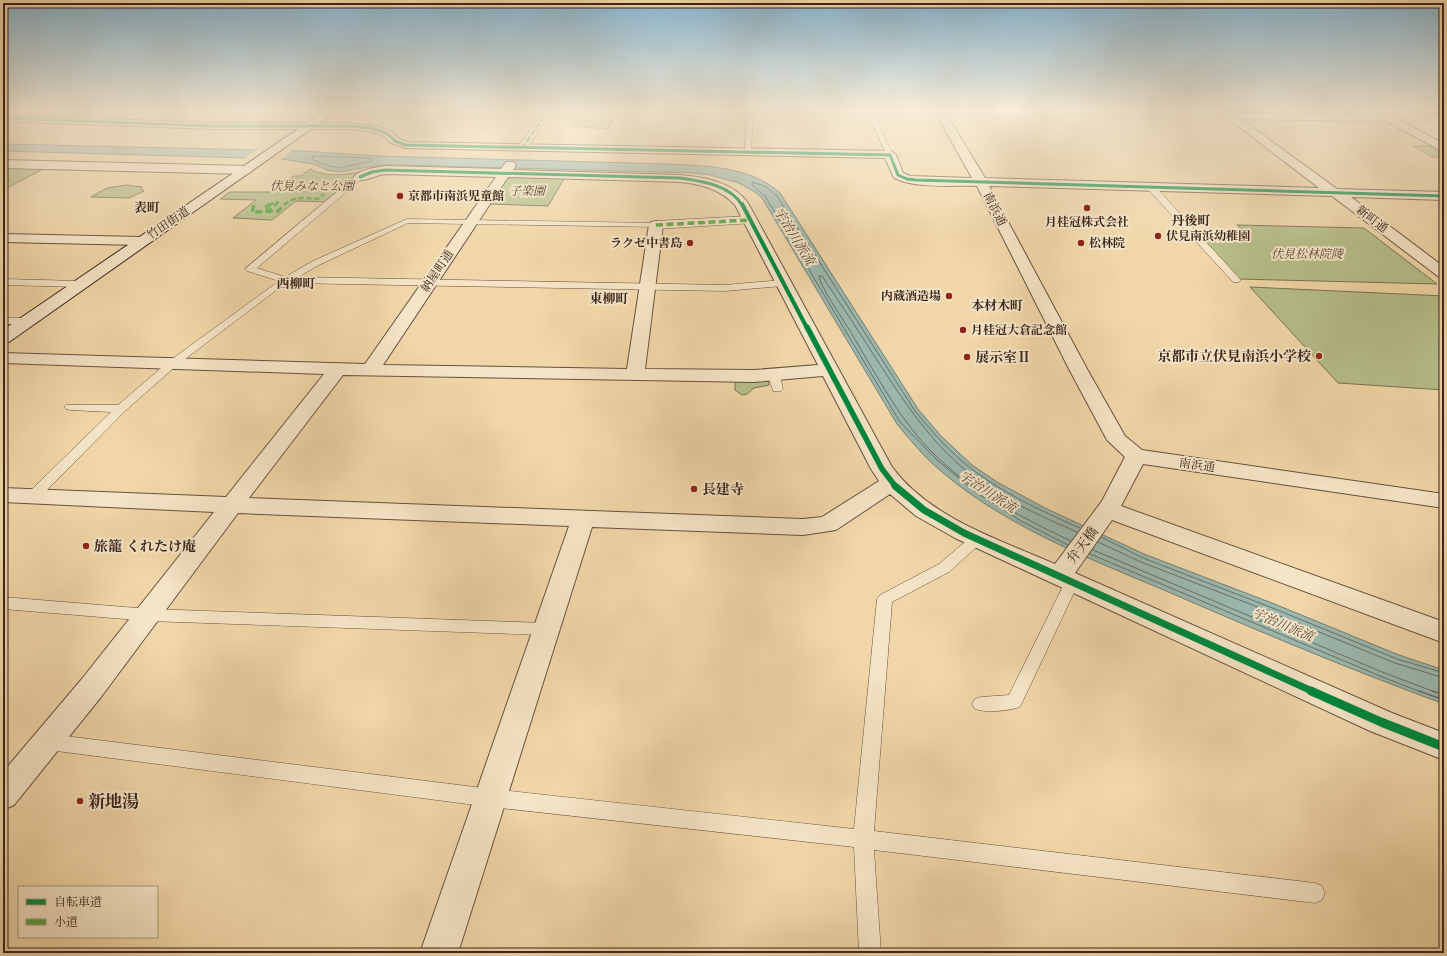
<svg xmlns="http://www.w3.org/2000/svg" width="1447" height="956" viewBox="0 0 1447 956" font-family="'Old Standard TT','Noto Serif JP',serif">
<style>
.green{fill:#b6be8a;stroke:#787253}
.water{fill:#9bb8ae;stroke:#747d74}
.pier{fill:#f0d6a8}
.lines{fill:none;stroke-linecap:round;stroke-linejoin:round}
.shore-far1{stroke:#6a6e65;stroke-width:1}
.shore{stroke:#6a6e65;stroke-width:1.5}
.service-casing{stroke:#67513f;stroke-width:1}
.pedestrian-casing{stroke:#67513f;stroke-width:1}
.minor-casing{stroke:#67513f;stroke-width:2}
.secondary-casing{stroke:#39251c;stroke-width:2}
.service{fill:#f5e4c6;fill-rule:evenodd}
.pedestrian{fill:#f5e4c6;fill-rule:evenodd}
.minor{fill:#f5e4c6;fill-rule:evenodd}
.secondary{fill:#f5e4c6;fill-rule:evenodd}
.rail-casing{stroke:#39251c;stroke-width:2.5}
.rail{stroke:#f5e4c6;stroke-width:1.5;stroke-dasharray:5;stroke-linecap:butt}
.quiet-far1{stroke:#53a341;stroke-width:2.5;stroke-dasharray:5.5 2.5;stroke-linecap:butt}
.quiet{stroke:#53a341;stroke-width:3.5;stroke-dasharray:7 3.5;stroke-linecap:butt}
.cycleway-far4-casing{stroke:#f5e4c6;stroke-width:4.5}
.cycleway-far3-casing{stroke:#f5e4c6;stroke-width:5.5}
.cycleway-far2-casing{stroke:#f5e4c6;stroke-width:8}
.cycleway-far1-casing{stroke:#f5e4c6;stroke-width:10}
.cycleway-casing{stroke:#f5e4c6;stroke-width:12}
.cycleway-far4{stroke:#00873e;stroke-width:3}
.cycleway-far3{stroke:#00873e;stroke-width:4}
.cycleway-far2{stroke:#00873e;stroke-width:5.5}
.cycleway-far1{stroke:#00873e;stroke-width:7}
.cycleway{stroke:#00873e;stroke-width:9}
.poi-dot{fill:#8f2418;stroke:#f5e4c6;stroke-width:1.5}
.labels{text-anchor:middle;stroke-width:4;stroke-linejoin:round;paint-order:stroke}
.far-park-label{font-size:12px;font-style:italic;fill:#584b38;stroke:#f5e4c6}
.far-poi-label{font-size:12px;font-weight:bold;fill:#39251c;stroke:#f5e4c6;text-anchor:start}
.far-street-label{font-size:12px;fill:#39251c;stroke:#f5e4c6}
.far-neighbourhood-label{font-size:13px;font-weight:bold;fill:#39251c;stroke:#f5e4c6}
.far-water-label{font-size:13px;font-style:italic;fill:#524a40;stroke:#f5e4c6}
.poi-label{font-size:14px;font-weight:bold;fill:#39251c;stroke:#f5e4c6;text-anchor:start}
.street-label{font-size:14px;fill:#39251c;stroke:#f5e4c6}
.near-poi-label{font-size:17px;font-weight:bold;fill:#39251c;stroke:#f5e4c6;text-anchor:start}
</style>
<rect width="100%" height="100%" fill="#f0d6a8"/>
<filter id="stains"><feTurbulence type="fractalNoise" baseFrequency=".005" numOctaves="4"/><feColorMatrix values="0 0 0 0 .2 0 0 0 0 .09 0 0 0 0 .02 0 0 0 .5 -.17"/></filter>
<radialGradient id="worn" r=".72"><stop offset=".6" stop-color="#630" stop-opacity="0"/><stop offset="1" stop-color="#630" stop-opacity=".3"/></radialGradient>
<g class="green">
<path d="M581,120H614L608,129L572,126L573,121Z"/>
<path d="M1413,146H1429L1444,155V157H1432Z"/>
<path d="M3,168H45L3,190Z"/>
<path d="M310,169C326,178 350,175 366,170L328,202L296,201L272,220L233,218L256,200L220,199L230,192H270L281,181H287L294,176H301Z"/>
<path d="M517,175L565,177L548,206L489,204L507,179Z"/>
<path d="M126,185L142,187L141,189L144,191L129,198L91,197L107,188Z"/>
<path d="M1237,225L1364,228L1437,284L1238,279L1197,234L1248,235Z"/>
<path d="M1250,287L1444,296V390L1338,383Z"/>
<path d="M768,380L769,385L754,388L747,394L742,395L735,390V381Z"/>
</g>
<path class="water" d="M3,144L302,151L378,156L668,164C706,166 750,166 780,193L918,409L941,436L972,465L997,482L1045,508L1144,554L1272,603L1399,655L1444,670V704C1357,672 1272,637 1187,600C1102,563 1013,532 942,472C925,458 911,441 897,424L762,198L755,192L739,183L710,175L693,173L399,165H380L340,172L327,170L313,164L282,159L3,151Z"/>
<path class="pier" d="M259,148L294,149L279,161L242,160Z"/>
<g class="lines">
<g class="shore-far1">
<path d="M314,156L367,158L371,159L372,161L340,168L329,166L313,160L312,157Z"/>
<path d="M1101,537L1143,558L1270,607L1397,659L1444,673"/>
<path d="M1071,541C1016,515 959,485 919,438C893,407 874,371 853,336C846,323 821,289 819,276H822C840,303 858,330 875,357C905,403 933,447 978,480C1008,502 1043,517 1077,532"/>
<path d="M1098,542L1141,562L1268,611L1395,663L1444,678"/>
<path d="M1068,545L1021,521L977,493L937,460L900,422L765,196L752,185V182L765,186L777,196L915,411C930,429 945,447 963,462C998,491 1039,510 1080,528"/>
<path d="M1093,550L1382,672L1435,692"/>
<path d="M1090,554L1380,676L1421,692"/>
</g>
<g class="shore">
<path d="M1419,691L1444,700"/>
<path d="M1432,691L1444,695"/>
</g>
<defs>
<g id="service">
<path d="M747,110H753L751,152L748,154L745,152Z"/>
<path d="M866,110H872L893,155L892,156L887,155Z"/>
<path d="M942,113L1231,114L1234,116L1231,118L940,116V114Z"/>
<path d="M1389,116L1444,117V121L1387,119L1386,118Z"/>
<path d="M357,175H363L364,177L257,268L285,277L313,261L407,219L656,223H659L660,225L659,227L408,223L319,265L298,277L725,285L782,280L787,283L782,286L725,291L289,283L275,291L176,366L125,411L39,498L34,499L29,498L27,495L29,492L111,412L70,410L66,409L64,407L66,405H118L168,362L279,281L247,271L245,269Z"/>
<path d="M1147,184H1153L1239,278L1241,280L1239,282H1233L1147,188Z"/>
<path d="M3,279L80,281L85,284L80,287L3,285Z"/>
<path d="M3,318H27L32,321L27,324H3Z"/>
<path d="M774,372L780,375L783,389L781,391H773L768,375Z"/>
<path d="M977,534L982,536L984,539L982,542L949,572L892,602L874,831L1315,883L1322,886L1325,893L1322,900L1315,903L874,850L881,953H859L854,847L491,807L49,750L43,748L40,742L43,736L49,734L491,789L854,829L877,599L880,595L939,564L972,536Z"/>
<path d="M1072,577L1077,578L1079,582L1020,707C1008,711 987,713 975,709L972,704L975,699L981,697L1009,695L1065,582L1067,578Z"/>
<path d="M3,597L149,609L546,623L552,625L554,629L552,633L546,635L149,621L3,609Z"/>
</g>
<g id="pedestrian">
<path d="M545,110H553L526,150H518L517,148Z"/>
<path d="M750,216L754,217L756,220L754,223L656,229L652,228L650,225L652,222L656,221Z"/>
</g>
<g id="minor">
<path d="M934,110H944L985,178L1319,188L1217,110H1229L1233,113L1374,115L1371,113V110H1381L1444,144V152L1386,121L1241,119L1337,189L1444,192V200L1351,197L1444,267V279L1439,277L1332,196L989,186L1087,369L1125,436L1142,450L1444,494V508L1143,464L1121,506L1444,622V643L1112,520L1075,573L1392,713L1444,733V760L1370,731L955,538L916,516L890,494L836,530L803,535L592,527L458,953H420L569,526L238,513L101,697L14,805L3,810V772L81,680L214,512L3,502V488L226,497L324,374L3,363V353L365,364L496,177L385,174C376,175 365,182 356,180L354,177C360,169 375,168 385,166L501,169L506,162H514L516,165L513,170L680,175C704,177 733,182 748,203L892,467C930,518 998,539 1055,564L1102,501L1125,457L1107,440L1069,369L977,186C950,185 918,189 894,178L885,158L405,148L391,143L384,136L370,131L348,129H211L3,121V115L211,123H348L376,126L392,132L399,139L407,142L890,151L894,153L896,155L903,173L910,176L972,178ZM508,177L680,182C701,184 720,189 735,205L818,365L754,370L645,369L663,225L661,222L656,221L651,222L649,225L627,369L383,365ZM343,375L754,382L823,376L871,469L879,481L822,517L803,519L249,498Z"/>
<path d="M3,160L246,166L250,167L252,170L250,173L246,174L3,168Z"/>
<path d="M3,234L142,237L147,238L149,241L147,244L142,245L3,242Z"/>
</g>
<path id="secondary" d="M326,110H338L9,342L3,343V330Z"/>
</defs>
<use href="#service" class="service-casing"/>
<use href="#pedestrian" class="pedestrian-casing"/>
<use href="#minor" class="minor-casing"/>
<use href="#secondary" class="secondary-casing"/>
<use href="#service" class="service"/>
<use href="#pedestrian" class="pedestrian"/>
<use href="#minor" class="minor"/>
<use href="#secondary" class="secondary"/>
<defs>
<path id="rail" d="M1429,110L1444,117"/>
</defs>
<use href="#rail" class="rail-casing"/>
<use href="#rail" class="rail"/>
<g class="quiet-far1">
<path d="M522,148L549,110"/>
<path d="M268,205L278,202L276,205"/>
<path d="M284,205C293,196 306,198 318,199L324,194"/>
</g>
<g class="quiet">
<path d="M271,204L264,208L268,211L276,204"/>
<path d="M254,205L252,212L278,211L285,204"/>
<path d="M656,225L750,220"/>
</g>
<defs>
<g id="cycleway-far4">
<path d="M3,118L211,126H348L372,128L388,134L395,141L405,145L890,155L898,175L907,179L916,180L1444,196"/>
<path d="M360,177L372,172L385,170L680,178C702,181 730,185 742,205"/>
</g>
<path id="cycleway-far3" d="M742,204L807,328"/>
<path id="cycleway-far2" d="M807,327L882,469L896,487"/>
<path id="cycleway-far1" d="M895,486L924,510L964,533L1314,692"/>
<path id="cycleway" d="M1311,691L1381,722L1444,747"/>
</defs>
<use href="#cycleway-far4" class="cycleway-far4-casing"/>
<use href="#cycleway-far3" class="cycleway-far3-casing"/>
<use href="#cycleway-far2" class="cycleway-far2-casing"/>
<use href="#cycleway-far1" class="cycleway-far1-casing"/>
<use href="#cycleway" class="cycleway-casing"/>
<use href="#cycleway-far4" class="cycleway-far4"/>
<use href="#cycleway-far3" class="cycleway-far3"/>
<use href="#cycleway-far2" class="cycleway-far2"/>
<use href="#cycleway-far1" class="cycleway-far1"/>
<use href="#cycleway" class="cycleway"/>
</g>
<linearGradient id="sky" x2="0" y2="1"><stop stop-color="#89b6d1"/><stop offset="0.45" stop-color="#f8edd8"/><stop offset="1" stop-color="#f8edd8" stop-opacity="0"/></linearGradient>
<rect width="1447" height="244" fill="url(#sky)"/>
<g class="poi-dot">
<circle cx="400" cy="196" r="4"/>
<circle cx="1087" cy="208" r="4"/>
<circle cx="1158" cy="236" r="4"/>
<circle cx="690" cy="243" r="4"/>
<circle cx="1081" cy="243" r="4"/>
<circle cx="949" cy="296" r="4"/>
<circle cx="963" cy="330" r="4"/>
<circle cx="1319" cy="356" r="4"/>
<circle cx="967" cy="357" r="4"/>
<circle cx="694" cy="489" r="4"/>
<circle cx="86" cy="546" r="4"/>
<circle cx="80" cy="801" r="4"/>
</g>
<g class="labels">
<g class="far-park-label">
<text x="312" y="190">伏見みなと公園</text>
<text x="527" y="195">子楽園</text>
<text x="1307" y="258">伏見松林院陵</text>
</g>
<g class="far-poi-label">
<text x="408" y="200">京都市南浜児童館</text>
<text x="1087" y="226" text-anchor="middle">月桂冠株式会社</text>
<text x="1166" y="240">伏見南浜幼稚園</text>
<text x="682" y="247" text-anchor="end">ラクゼ中書島</text>
<text x="1089" y="247">松林院</text>
<text x="941" y="300" text-anchor="end">内蔵酒造場</text>
<text x="971" y="334">月桂冠大倉記念館</text>
</g>
<g class="far-street-label">
<text transform="translate(995 209) rotate(63)" y="4">南浜通</text>
<text transform="translate(1372 219) rotate(37)" y="4">新町通</text>
<text transform="translate(168 223) rotate(-34)" y="4">竹田街道</text>
<text transform="translate(437 271) rotate(-56)" y="4">納屋町通</text>
<text transform="translate(1197 465) rotate(8)" y="4">南浜通</text>
</g>
<g class="far-neighbourhood-label">
<text x="147" y="212">表町</text>
<text x="1191" y="225">丹後町</text>
<text x="296" y="288">西柳町</text>
<text x="609" y="303">東柳町</text>
<text x="997" y="310">本材木町</text>
</g>
<g class="far-water-label">
<text transform="translate(795 236) rotate(58)" y="5">宇治川派流</text>
<text transform="translate(988 491) rotate(33)" y="5">宇治川派流</text>
<text transform="translate(1283 624) rotate(23)" y="5">宇治川派流</text>
</g>
<g class="poi-label">
<text x="1311" y="361" text-anchor="end">京都市立伏見南浜小学校</text>
<text x="975" y="362">展示室Ⅱ</text>
<text x="702" y="494">長建寺</text>
<text x="94" y="551">旅籠 くれたけ庵</text>
</g>
<g class="street-label">
<text transform="translate(1082 545) rotate(-53)" y="5">弁天橋</text>
</g>
<g class="near-poi-label">
<text x="88" y="807">新地湯</text>
</g>
</g>
<rect width="1447" height="956" fill="none" stroke="#f0d6a8" stroke-width="16"/>
<rect x="4" y="4" width="1439" height="948" fill="none" stroke="#39251c" stroke-width="2"/>
<rect x="8" y="8" width="1431" height="940" fill="none" stroke="#39251c"/>
<rect x="18" y="886" width="140" height="52" fill="#f5e4c6" stroke="#aa9882"/>
<rect x="26" y="899" width="20" height="6" fill="#00873e" stroke="#aa9882"/>
<text x="54" y="906" font-size="12" fill="#39251c">自転車道</text>
<rect x="26" y="919" width="20" height="6" fill="#53a341" stroke="#aa9882"/>
<text x="54" y="926" font-size="12" fill="#39251c">小道</text>
<rect width="100%" height="100%" filter="url(#stains)"/>
<rect width="100%" height="100%" fill="url(#worn)"/>
</svg>
